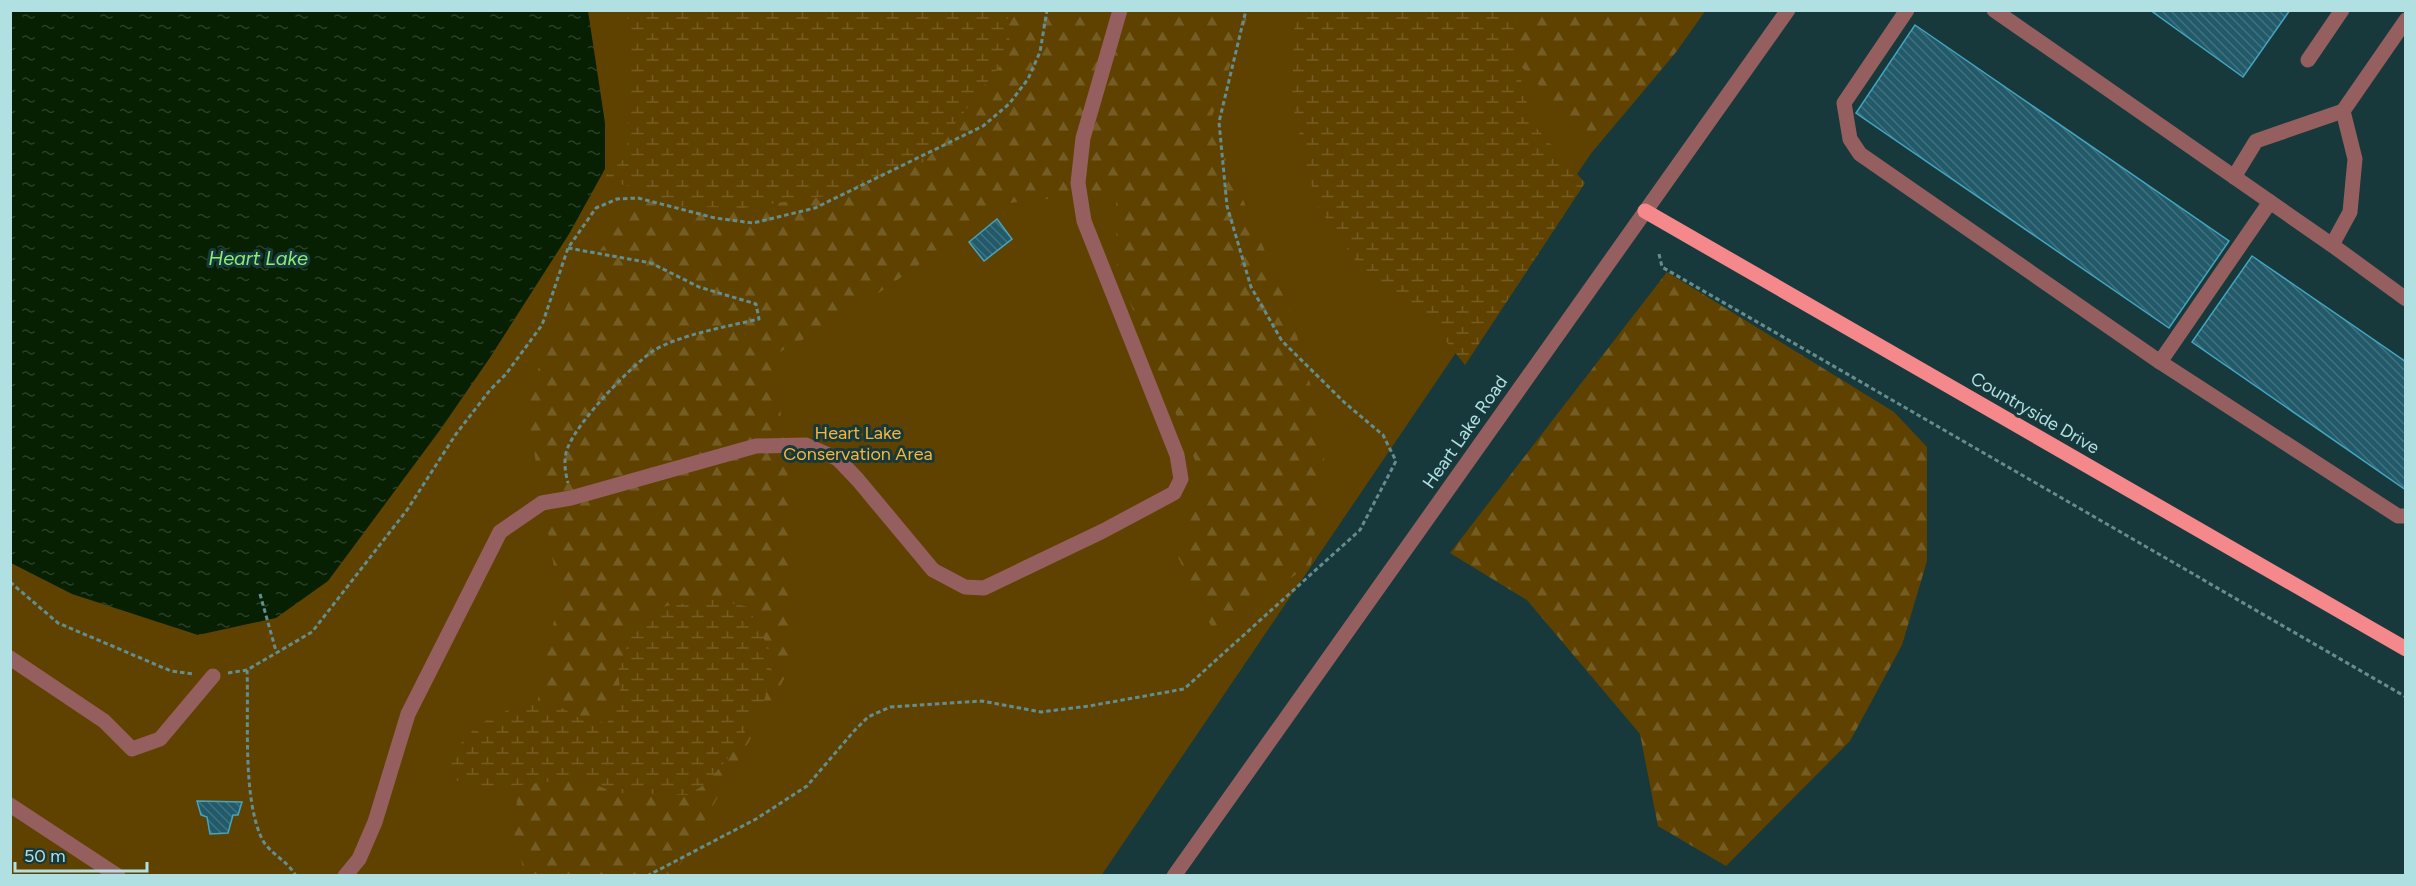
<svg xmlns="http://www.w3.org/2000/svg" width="2416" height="886" viewBox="0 0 2416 886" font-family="Figtree,sans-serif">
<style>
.green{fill:#604200}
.forest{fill:url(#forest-firs)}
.wetland{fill:url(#wetland-marsh)}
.water{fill:url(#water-ripples)}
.building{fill:url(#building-back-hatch);stroke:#44a5c1;stroke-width:1.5}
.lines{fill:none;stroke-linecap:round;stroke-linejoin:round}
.path{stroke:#648d8f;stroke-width:3;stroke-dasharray:4.5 3;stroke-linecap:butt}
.minor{stroke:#955f5f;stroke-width:15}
.major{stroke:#f5888a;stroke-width:15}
.labels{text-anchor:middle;stroke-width:6;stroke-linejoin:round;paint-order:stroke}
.street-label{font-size:18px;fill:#b0e0e2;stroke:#18393b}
.park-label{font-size:18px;fill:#f6b63b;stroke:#18393b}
.water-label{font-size:20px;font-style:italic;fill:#8bee71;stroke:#18393b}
</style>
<defs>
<pattern id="forest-firs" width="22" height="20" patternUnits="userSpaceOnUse" patternTransform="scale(1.5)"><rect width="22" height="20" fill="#604200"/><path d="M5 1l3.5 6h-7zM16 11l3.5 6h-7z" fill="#745d25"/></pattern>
<pattern id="wetland-marsh" width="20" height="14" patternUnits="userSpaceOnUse" patternTransform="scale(1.5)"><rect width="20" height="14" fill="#604200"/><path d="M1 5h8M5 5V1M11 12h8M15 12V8" fill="none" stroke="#745d25"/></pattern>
<pattern id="water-ripples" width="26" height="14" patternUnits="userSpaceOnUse" patternTransform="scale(1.5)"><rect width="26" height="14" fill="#072002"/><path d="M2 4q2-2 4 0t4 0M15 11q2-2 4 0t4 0" fill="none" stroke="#294027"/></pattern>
<pattern id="building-back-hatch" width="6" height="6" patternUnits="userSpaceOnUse" patternTransform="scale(1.5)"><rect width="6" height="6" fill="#225a6a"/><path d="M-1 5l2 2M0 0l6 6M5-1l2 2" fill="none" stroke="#40717f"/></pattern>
</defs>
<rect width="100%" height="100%" fill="#18393b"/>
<path class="green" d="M10,11H1705L1676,52L1592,152L1101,876L11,875Z"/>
<g class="forest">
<path d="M886,11H1261L1247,18L1210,122L1290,310L1326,442L1311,565L1212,628L1177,555L1204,482L1117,271L1116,192L1008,203L841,319L774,355L791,504L789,670L674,875H525L512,826L559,596L525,399L575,287L633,203L742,195Z"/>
<path d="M1464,11H1705L1676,52L1592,152L1533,78Z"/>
<path d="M1667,272L1894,412L1927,447V561L1902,645L1850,741L1726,866L1658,826L1640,734L1527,600L1450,553Z"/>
</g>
<g class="wetland">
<path d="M627,11H1008L1010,53L926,161L839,194L743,208L671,206L626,185L598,183L626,157L631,67Z"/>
<path d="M1301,11H1517L1514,52L1532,123L1585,183L1465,365L1422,311L1366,276L1316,204L1292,102L1294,30Z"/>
<path d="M715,599L748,607L773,657L765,698L733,752L706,784L687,795L615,793L580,778L495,788L454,780L450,755L478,725L518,705H557L586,722L607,723L621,701L618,670L634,628L666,606Z"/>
</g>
<path class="water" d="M10,11H588L605,123V169L569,234L489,359L440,430L328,581L276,618L198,635L72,594L11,563Z"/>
<g class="building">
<path d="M2150,10H2290L2243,77Z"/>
<path d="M1915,25L2229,241L2169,328L1856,113Z"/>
<path d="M997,219L1012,239L984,261L969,242Z"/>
<path d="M2252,256L2406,362V490L2192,342Z"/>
<path d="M197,801L242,802L238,815H233L228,833L210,834L207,817L201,815Z"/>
</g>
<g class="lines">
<g class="path">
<path d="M568,248L651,263L699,287L756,304L759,319C730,326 678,335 653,351C629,368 579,420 568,447C563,458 565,472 568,483"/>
<path d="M1659,254L1662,267L2406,697"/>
<path d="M10,582L58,623L171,671L194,674"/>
<path d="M260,594L276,651"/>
<path d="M247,670C249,717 242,797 262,839C269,853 288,861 296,876"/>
<path d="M228,673L247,670L312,632L407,510L456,434L490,390L506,374L542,325L568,248L596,208L617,199L638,198L715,218L753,223L815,208L983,126L1009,104L1028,79L1040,52L1047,10"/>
<path d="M647,876L756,819L807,786L854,731L868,717L890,707L982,701L1041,712L1089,706L1184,689L1360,530L1396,461L1383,435L1345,403L1282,341L1251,287L1227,206L1219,122L1246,10"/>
</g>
<g class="minor">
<path d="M1907,10L1844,103L1850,139L1860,154L2160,362L2398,516H2406"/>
<path d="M1994,10L2332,245L2406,299"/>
<path d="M2308,60L2342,10"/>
<path d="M2343,111L2406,20"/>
<path d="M2234,177L2256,141L2343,111"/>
<path d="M2332,245L2350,212L2355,159L2343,111"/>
<path d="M2160,362L2270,202"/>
<path d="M10,658L104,721L132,749L160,739L213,676"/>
<path d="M10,805L118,876"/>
<path d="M345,876L359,859L375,822L408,714L500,532L542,503L571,498L756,446L806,445L838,459L858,480L933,570L965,587L984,588L1103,531L1174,493L1181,479L1177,455L1084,221L1078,183L1083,138L1120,10"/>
<path d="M1174,876L1788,10"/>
</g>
<path class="major" d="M1645,211L2406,649"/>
</g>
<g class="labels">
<g class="street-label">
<text transform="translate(2035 413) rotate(30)" y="6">Countryside Drive</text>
<text transform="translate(1465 432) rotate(-55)" y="6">Heart Lake Road</text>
</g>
<g class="park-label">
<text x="858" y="439">Heart Lake<tspan x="858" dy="21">Conservation Area</tspan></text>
</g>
<g class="water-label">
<text x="258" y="265">Heart Lake</text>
</g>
</g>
<rect width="2416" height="886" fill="none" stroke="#b0e0e2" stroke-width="24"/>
<path d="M15 862v9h132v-9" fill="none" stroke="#b0e0e2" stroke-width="3"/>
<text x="24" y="862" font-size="18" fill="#b0e0e2" stroke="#18393b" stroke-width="4.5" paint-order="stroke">50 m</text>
</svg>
